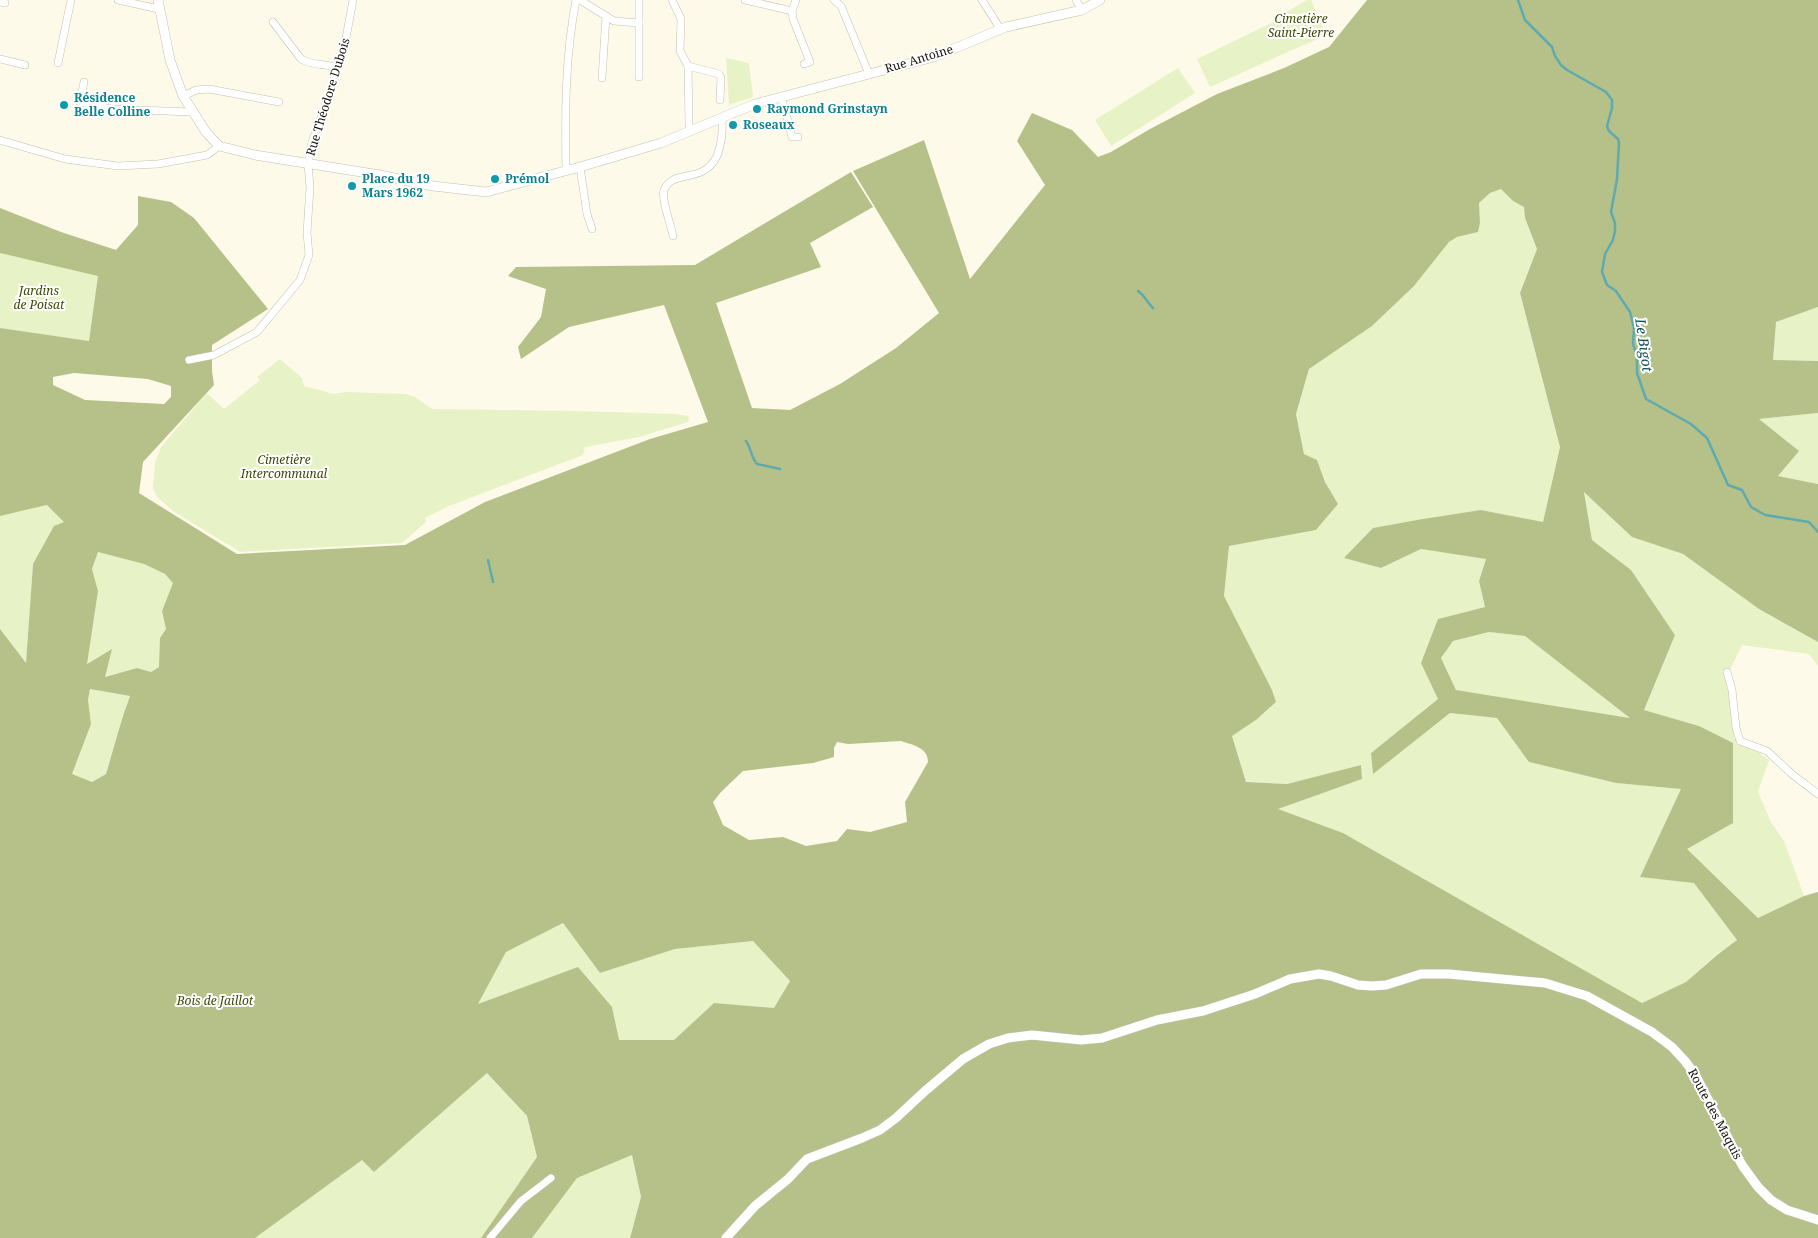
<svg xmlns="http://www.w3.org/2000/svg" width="1818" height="1238" viewBox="0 0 1818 1238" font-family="'Noto Serif',serif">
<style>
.green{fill:#e8f2c7}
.forest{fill:#b6c189;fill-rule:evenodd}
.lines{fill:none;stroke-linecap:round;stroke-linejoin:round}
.stream{stroke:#5eaaae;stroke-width:2.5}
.minor-casing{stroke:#c4c0af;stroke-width:8}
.tertiary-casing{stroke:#c4c0af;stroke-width:10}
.minor{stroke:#fff;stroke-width:7}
.tertiary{stroke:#fff;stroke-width:9}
.culture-dot{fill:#0f9aa8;stroke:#fff;stroke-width:2}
.labels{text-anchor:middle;stroke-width:4;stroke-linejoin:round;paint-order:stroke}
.park-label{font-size:12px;font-style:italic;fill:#3e4603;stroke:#fff}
.street-label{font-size:12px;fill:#13110b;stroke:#fff}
.culture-label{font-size:12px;font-weight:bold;fill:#0d838f;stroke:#fff;text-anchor:start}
.water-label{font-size:14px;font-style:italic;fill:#0c5155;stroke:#fff}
</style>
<rect width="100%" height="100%" fill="#fefae9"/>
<g class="green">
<path d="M1307,0H1311L1326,35L1210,87L1197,59L1284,17L1283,14Z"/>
<path d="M726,58L749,63L753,97L729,105Z"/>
<path d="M1178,68L1195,93L1111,146L1095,120Z"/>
<path d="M1501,189L1513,201L1524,207L1525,218L1537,249L1520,293L1560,447L1543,522L1481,510L1344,558L1381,568L1421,549L1486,558L1479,581L1485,607L1438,619V699L1371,753L1373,773L1450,713L1497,718L1529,762L1616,783L1682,789L1640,877L1694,882L1737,940L1716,955L1686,982L1642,1003L1343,833L1277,809L1362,779L1361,765L1287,784L1246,782L1232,736L1256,720L1276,702L1272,690L1224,596L1229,546L1316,530L1338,504L1325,482L1317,460L1304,454L1296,414L1309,369L1372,326L1414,286L1449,242L1457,237L1478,232L1480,223L1479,203L1490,193Z"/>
<path d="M0,253L99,275L89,342L0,328Z"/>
<path d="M1818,307V361L1773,360L1775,322Z"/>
<path d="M280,359L302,378L304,386L334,394L345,392L406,394L415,397L432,409L574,411L675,414L688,416L689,419L688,422L639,437L585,447L583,455L449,506L425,518L426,522L402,543L240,552L173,511L157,497L153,488L155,463L161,447L207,393L224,409L260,380L257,377Z"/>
<path d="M1818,413V484L1778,476L1758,419Z"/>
<path d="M1584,491L1632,537L1683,554L1759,609L1818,642V666L1809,654L1742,645L1730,670L1743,744L1753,748L1769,760L1758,792L1771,822L1784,841L1804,896L1758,918L1686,849L1699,726L1644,710L1675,635L1631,570L1592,540Z"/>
<path d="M48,505L64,522L33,564L26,664L0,629V516Z"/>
<path d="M98,552L144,564L165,574L174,583L162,611L166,629L160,638V666L151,672L137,668L104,677L111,650L86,664L98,591L92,569Z"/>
<path d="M1489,632L1525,636L1631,718L1456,690L1441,658L1453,641Z"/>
<path d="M90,689L130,696C120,721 114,748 106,774L92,782L72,774L91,724L88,700Z"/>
<path d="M563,923L600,973L675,949L753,941L790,981L774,1009L714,1003L674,1040H618L612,1007L478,1004L506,952Z"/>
<path d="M487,1073L527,1116L537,1157L481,1238H255L362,1159L374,1172Z"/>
<path d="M632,1155L641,1197L630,1238H532L577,1178Z"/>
</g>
<path class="forest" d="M1367,0H1818V307L1776,322L1773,360L1818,361V413L1759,419L1799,451L1778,476L1818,484V642L1759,609L1683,554L1632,537L1584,492L1592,540L1631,570L1675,635L1644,710L1699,726L1733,743V823L1687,849L1758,918L1804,896L1818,892V1238H630L641,1197L632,1155L577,1178L532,1238H481L537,1157L527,1116L487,1073L374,1172L362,1160L255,1238H0V629L26,663L33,564L54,526L64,522L47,505L0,516V328L89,341L98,276L0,253V208L61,232L116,250L138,225V196L171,202L194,218L268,309L212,345V371L214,385L143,462L139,493L237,554L405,545L485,502L650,439L708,422L664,305L569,327L521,359L518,347L541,317L546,289L508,276L516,267L695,265L851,172L873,207L810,243L821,267L716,303L752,408L790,410L840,384L896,348L939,313L853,171L924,140L970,279L1045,185L1017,141L1032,113L1072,130L1098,157L1111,152L1150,129L1217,94L1284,68L1329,47ZM1501,189L1513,201L1524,207L1525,218L1537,249L1520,293L1560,447L1543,522L1481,510L1423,519L1373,528L1344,558L1381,568L1421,549L1486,559L1479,581L1485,607L1438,619L1421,663L1438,699L1371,753L1373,774L1450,713L1497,718L1529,762L1616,783L1681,789L1640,877L1694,883L1737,940L1717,955L1686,982L1642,1003L1343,833L1278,809L1362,779L1361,765L1287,784L1246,782L1232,736L1256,720L1276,702L1272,690L1224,596L1229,546L1316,530L1338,504L1325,482L1317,460L1304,454L1296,414L1309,369L1372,326L1414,286L1449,242L1457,237L1478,232L1480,223L1479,203L1490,193ZM74,373L148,379L171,386V397L164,404L85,400L53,385V377ZM98,552L144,564L165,574L173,583L162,611L166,629L160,638L159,667L151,672L137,668L105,677L112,649L87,664L98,591L92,569ZM1489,632L1525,636L1630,718L1456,690L1441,658L1453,641ZM90,689L130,696C120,722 114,748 106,774L92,782L72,774L91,724L88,700ZM901,741C912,745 928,747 928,762L905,802L907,822L870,832L847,829L837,841L806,846L783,837L749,840L723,825L713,802L721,792L743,771L813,763L834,757V748L837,742L848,744ZM563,923L600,973L675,949L753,941L790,981L774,1008L714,1003L674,1040H619L612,1007L578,967L478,1004L506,952Z"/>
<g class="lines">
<g class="stream">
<path d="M1518,0L1525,20L1552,47L1555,56L1561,65L1567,70L1606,92L1612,100V108L1607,126L1609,131L1618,139L1619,143L1617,179L1611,212L1615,223V231L1613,240L1605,254L1602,272L1607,285L1616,291L1630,312L1634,328L1633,344L1637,356V373L1646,399L1691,424L1707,438L1728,485L1742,490L1751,507L1765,515L1809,522L1818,532"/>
<path d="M1138,291C1145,296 1147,302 1153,308"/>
<path d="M746,441C751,448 751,457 757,464L780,469"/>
<path d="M488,560L493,582"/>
</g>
<defs>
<g id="minor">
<path d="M118,0L159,9"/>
<path d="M580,0L614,21L639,23"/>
<path d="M672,0L681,19L680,51L688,66L689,125L691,130"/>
<path d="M745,0L792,11"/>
<path d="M796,0L792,11L793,19L810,62L804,64"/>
<path d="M834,0L841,6L869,74"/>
<path d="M982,0L1001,30"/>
<path d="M1076,0L1082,10"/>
<path d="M0,2L5,3"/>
<path d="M273,22L301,59C310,65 324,64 336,67"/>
<path d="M0,59L25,65"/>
<path d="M58,63L71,0"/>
<path d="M688,66L719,74L721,78L720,100"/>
<path d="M639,77V0"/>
<path d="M602,78L606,16"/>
<path d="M84,82L80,102L111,109L192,112"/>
<path d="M183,96L196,90L209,89L279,102"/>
<path d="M781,96L792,137H798"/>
<path d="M0,140L65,159L118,166L158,164L207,155L219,146"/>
<path d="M580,167L587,214L592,229"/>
<path d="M566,171C565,113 565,57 576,0"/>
<path d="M673,236C671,225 661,199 664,190C673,168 703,185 717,156C722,143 723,131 722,118"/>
<path d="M189,360L214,355L257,332L300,280L309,255L307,233L310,187L308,164L311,145L334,81L336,67L339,65L344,49L353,0"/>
<path d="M1727,672L1732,690L1736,728L1740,741L1767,751L1793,775L1818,794"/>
<path d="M490,1238L521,1201L551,1178"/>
</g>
<g id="tertiary">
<path d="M158,0L170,60L183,96L206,132L219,146L255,155L380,175L433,186L486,192L580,167L661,143L755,104L934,57L1006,27L1082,10L1100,0"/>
<path d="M726,1238L755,1206L788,1179L807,1159L862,1138L880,1130L896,1118L925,1091L963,1059L989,1044L1008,1038L1032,1035L1081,1040L1102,1038L1157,1020L1203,1011L1255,994L1290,979L1319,974L1331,976L1358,985L1372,986L1386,985L1421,974H1449L1545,983L1587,996L1652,1032L1672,1047L1685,1061L1696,1076L1742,1165L1758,1187L1771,1200L1787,1210L1818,1220"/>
</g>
</defs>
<use href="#minor" class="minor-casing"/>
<use href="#tertiary" class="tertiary-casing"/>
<use href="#minor" class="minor"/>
<use href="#tertiary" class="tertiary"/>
</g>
<g class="culture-dot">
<circle cx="64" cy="105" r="5"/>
<circle cx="757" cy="109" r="5"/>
<circle cx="733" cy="125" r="5"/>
<circle cx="495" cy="179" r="5"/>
<circle cx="352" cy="186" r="5"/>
</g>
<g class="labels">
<g class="park-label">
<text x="1301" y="23">Cimetière<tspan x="1301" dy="14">Saint-Pierre</tspan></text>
<text x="39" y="295">Jardins<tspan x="39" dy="14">de Poisat</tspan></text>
<text x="284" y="464">Cimetière<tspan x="284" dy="14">Intercommunal</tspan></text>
<text x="215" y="1005">Bois de Jaillot</text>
</g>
<g class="street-label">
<text transform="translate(919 59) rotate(-17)" y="4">Rue Antoine</text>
<text transform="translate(328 97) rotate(-73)" y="4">Rue Théodore Dubois</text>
<text transform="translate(1715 1114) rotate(62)" y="4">Route des Maquis</text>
</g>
<g class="culture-label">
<text x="74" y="102">Résidence<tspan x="74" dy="14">Belle Colline</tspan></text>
<text x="767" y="113">Raymond Grinstayn</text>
<text x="743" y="129">Roseaux</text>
<text x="362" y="183">Place du 19<tspan x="362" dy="14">Mars 1962</tspan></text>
<text x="505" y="183">Prémol</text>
</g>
<g class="water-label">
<text transform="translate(1644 345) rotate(82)" y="5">Le Bigot</text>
</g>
</g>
</svg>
